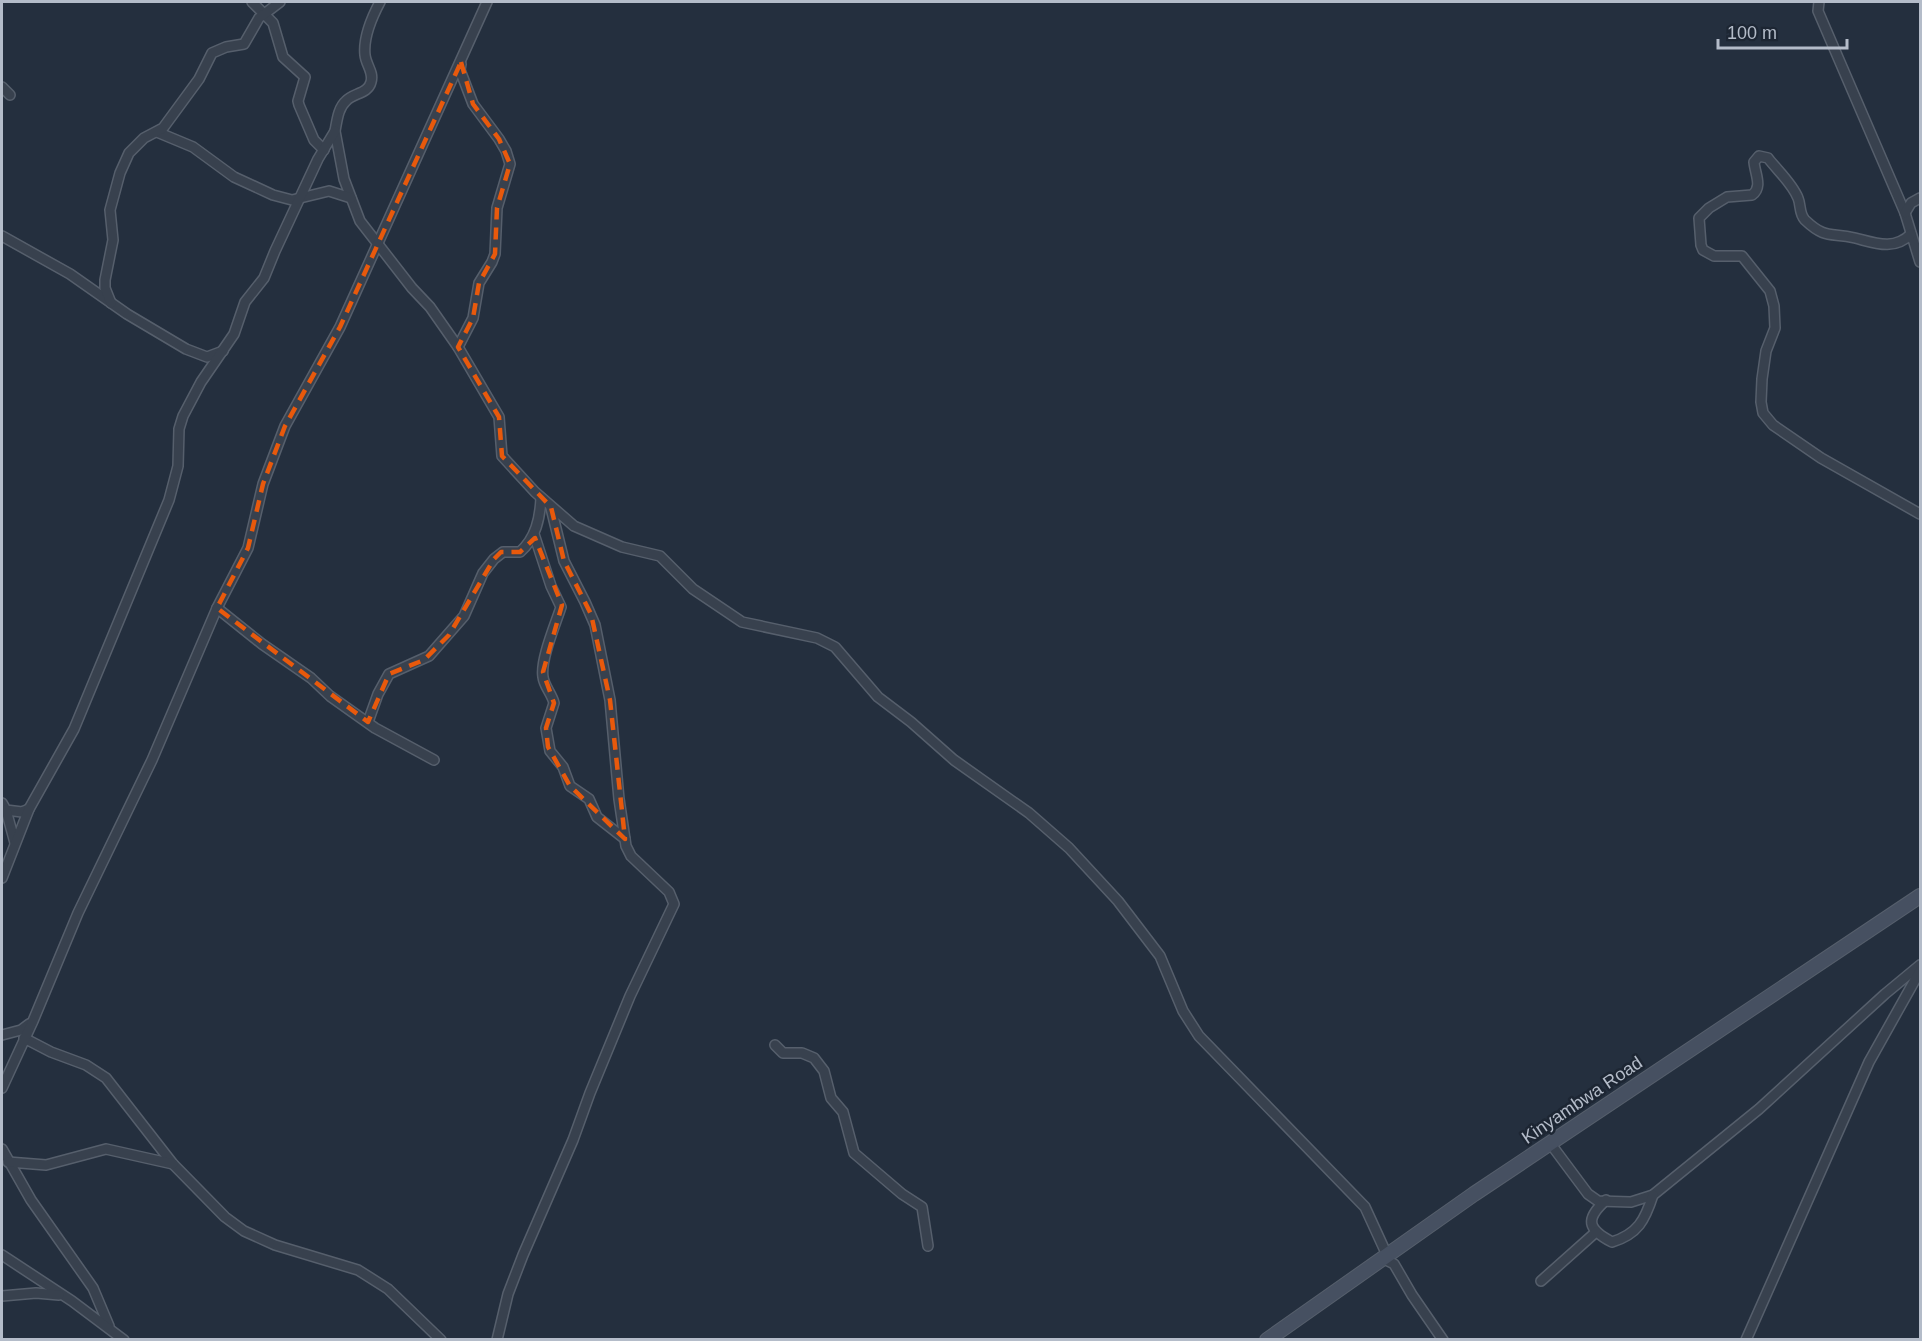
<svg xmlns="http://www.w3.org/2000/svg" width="1922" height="1341" viewBox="0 0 1922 1341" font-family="Helvetica,sans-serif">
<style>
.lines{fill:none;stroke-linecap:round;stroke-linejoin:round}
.street-casing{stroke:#565f6c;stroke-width:12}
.secondary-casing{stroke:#565f6c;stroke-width:16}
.street{stroke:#38414e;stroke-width:9}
.secondary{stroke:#465061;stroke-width:14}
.marked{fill:none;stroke:#e8590c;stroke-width:4.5;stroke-dasharray:12 8;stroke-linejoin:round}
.labels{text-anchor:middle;stroke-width:5;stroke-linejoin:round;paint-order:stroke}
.street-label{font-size:18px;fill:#b4bcc9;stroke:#1d2633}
</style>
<rect width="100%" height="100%" fill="#242f3e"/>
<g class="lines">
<defs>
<g id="street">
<path d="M252,2L273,23L283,57L305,77L298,101L299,105L314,140L324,150"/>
<path d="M380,2C372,17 363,37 365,55C366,65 374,72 371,82C368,94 353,93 346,101C338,108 337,121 335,131L344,179L360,221L412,288L430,307L458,347L499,417L502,456L535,492L574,526L622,547L660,556L693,589L742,622L817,638L835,647L878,697L911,722L954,760L1029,813L1069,848L1118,901L1160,956L1183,1011L1199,1036L1365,1207L1387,1255"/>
<path d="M1819,2L1818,11L1905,213L1920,262"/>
<path d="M2,87L10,95"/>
<path d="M157,132L193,147L234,177L273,195L292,200L329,191L351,198"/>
<path d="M1905,213L1911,203L1920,198"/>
<path d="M1911,234C1894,251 1875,243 1855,238C1831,232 1826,240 1805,220C1799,214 1801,205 1798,198C1792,183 1777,170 1768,158L1759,156L1754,162C1755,174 1763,187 1752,195L1727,197L1709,208L1699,218L1701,245L1703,250L1714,256H1742L1770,291L1774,306L1775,328L1766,351L1762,379L1761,402L1763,413L1773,425L1821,458L1920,514"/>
<path d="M2,236L70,274L127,314L186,349L207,357L223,351"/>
<path d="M111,303L105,288V280L113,240L110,210L120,173L129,153L144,138L163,128L199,79L212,53L226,47L244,44L259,18L280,2"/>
<path d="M458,347L473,318L479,283L492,262L495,254L497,208L510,164L506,151L499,139L473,104L460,70L461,64"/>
<path d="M534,534L551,586L561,607C556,623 540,660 543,677C544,686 552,694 554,703L546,728L550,751L563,767L570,786L589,799L597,817L625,839"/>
<path d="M217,608L262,644L311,678L330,696L375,728L434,760"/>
<path d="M368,722L378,694L389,674L429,656L464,616L483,573L494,559L503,552H520C536,538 540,518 541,498"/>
<path d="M2,803L6,810L22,812L29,809"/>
<path d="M6,810L15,843"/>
<path d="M2,878L29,809L74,729L169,500L178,466L179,429L183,416L201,382L234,334L245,302L264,278L275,251L318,159L335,131"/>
<path d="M2,1035L21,1030L29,1024"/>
<path d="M24,1038L51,1052L86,1065L106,1078L173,1164L225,1217L244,1231L275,1245L358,1270L388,1289L441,1340"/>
<path d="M775,1045L783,1053H802L814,1058L824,1071L831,1098L843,1112L854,1153L902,1194L922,1207L928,1246"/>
<path d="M2,1088L33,1021L78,913L152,760L217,608L248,548L263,484L285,426L340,327L487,2"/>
<path d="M1550,1143L1588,1194L1598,1201L1631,1202L1653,1195L1759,1109L1885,994L1920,965"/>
<path d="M2,1149L31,1200L93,1288L109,1326"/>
<path d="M8,1162L46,1165L106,1149L173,1164"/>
<path d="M1606,1200C1585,1219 1587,1229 1612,1242C1638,1234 1645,1220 1653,1195"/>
<path d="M2,1255L72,1301L124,1340"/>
<path d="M1382,1258L1394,1264L1412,1295L1443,1340"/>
<path d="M1541,1281L1596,1232"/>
<path d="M2,1296L36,1293L59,1295"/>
<path d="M497,1340L508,1294L523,1255L573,1140L590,1093L630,996L674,904L669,892L631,856L626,846L619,799L610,700L595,625L585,602L564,561L551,508"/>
<path d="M1746,1340L1869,1062L1920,971"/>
</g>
<path id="secondary" d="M1267,1340L1474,1194L1920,896"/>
</defs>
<use href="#street" class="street-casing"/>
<use href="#secondary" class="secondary-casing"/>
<use href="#street" class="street"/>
<use href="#secondary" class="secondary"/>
</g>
<path class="marked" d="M461,62L473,104L499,139L510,164L497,208L495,254L479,283L473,318L458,347L499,417L502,456L551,507L564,561L591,614L610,700L625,839L570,786L548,747L546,728L554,703L543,672L562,605L535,538L520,552H501L494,559L449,635L424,660L389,674L368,722L217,608L248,548L263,484L285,426L340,327Z"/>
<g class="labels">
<g class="street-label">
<text transform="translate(1582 1100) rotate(-34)" y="6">Kinyambwa Road</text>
</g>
</g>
<rect width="1922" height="1341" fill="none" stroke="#b4bcc9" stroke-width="6"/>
<path d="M1718 39v9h129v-9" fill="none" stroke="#b4bcc9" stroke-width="3"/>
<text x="1727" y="39" font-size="18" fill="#b4bcc9" stroke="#1d2633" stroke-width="4.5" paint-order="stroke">100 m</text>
</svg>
